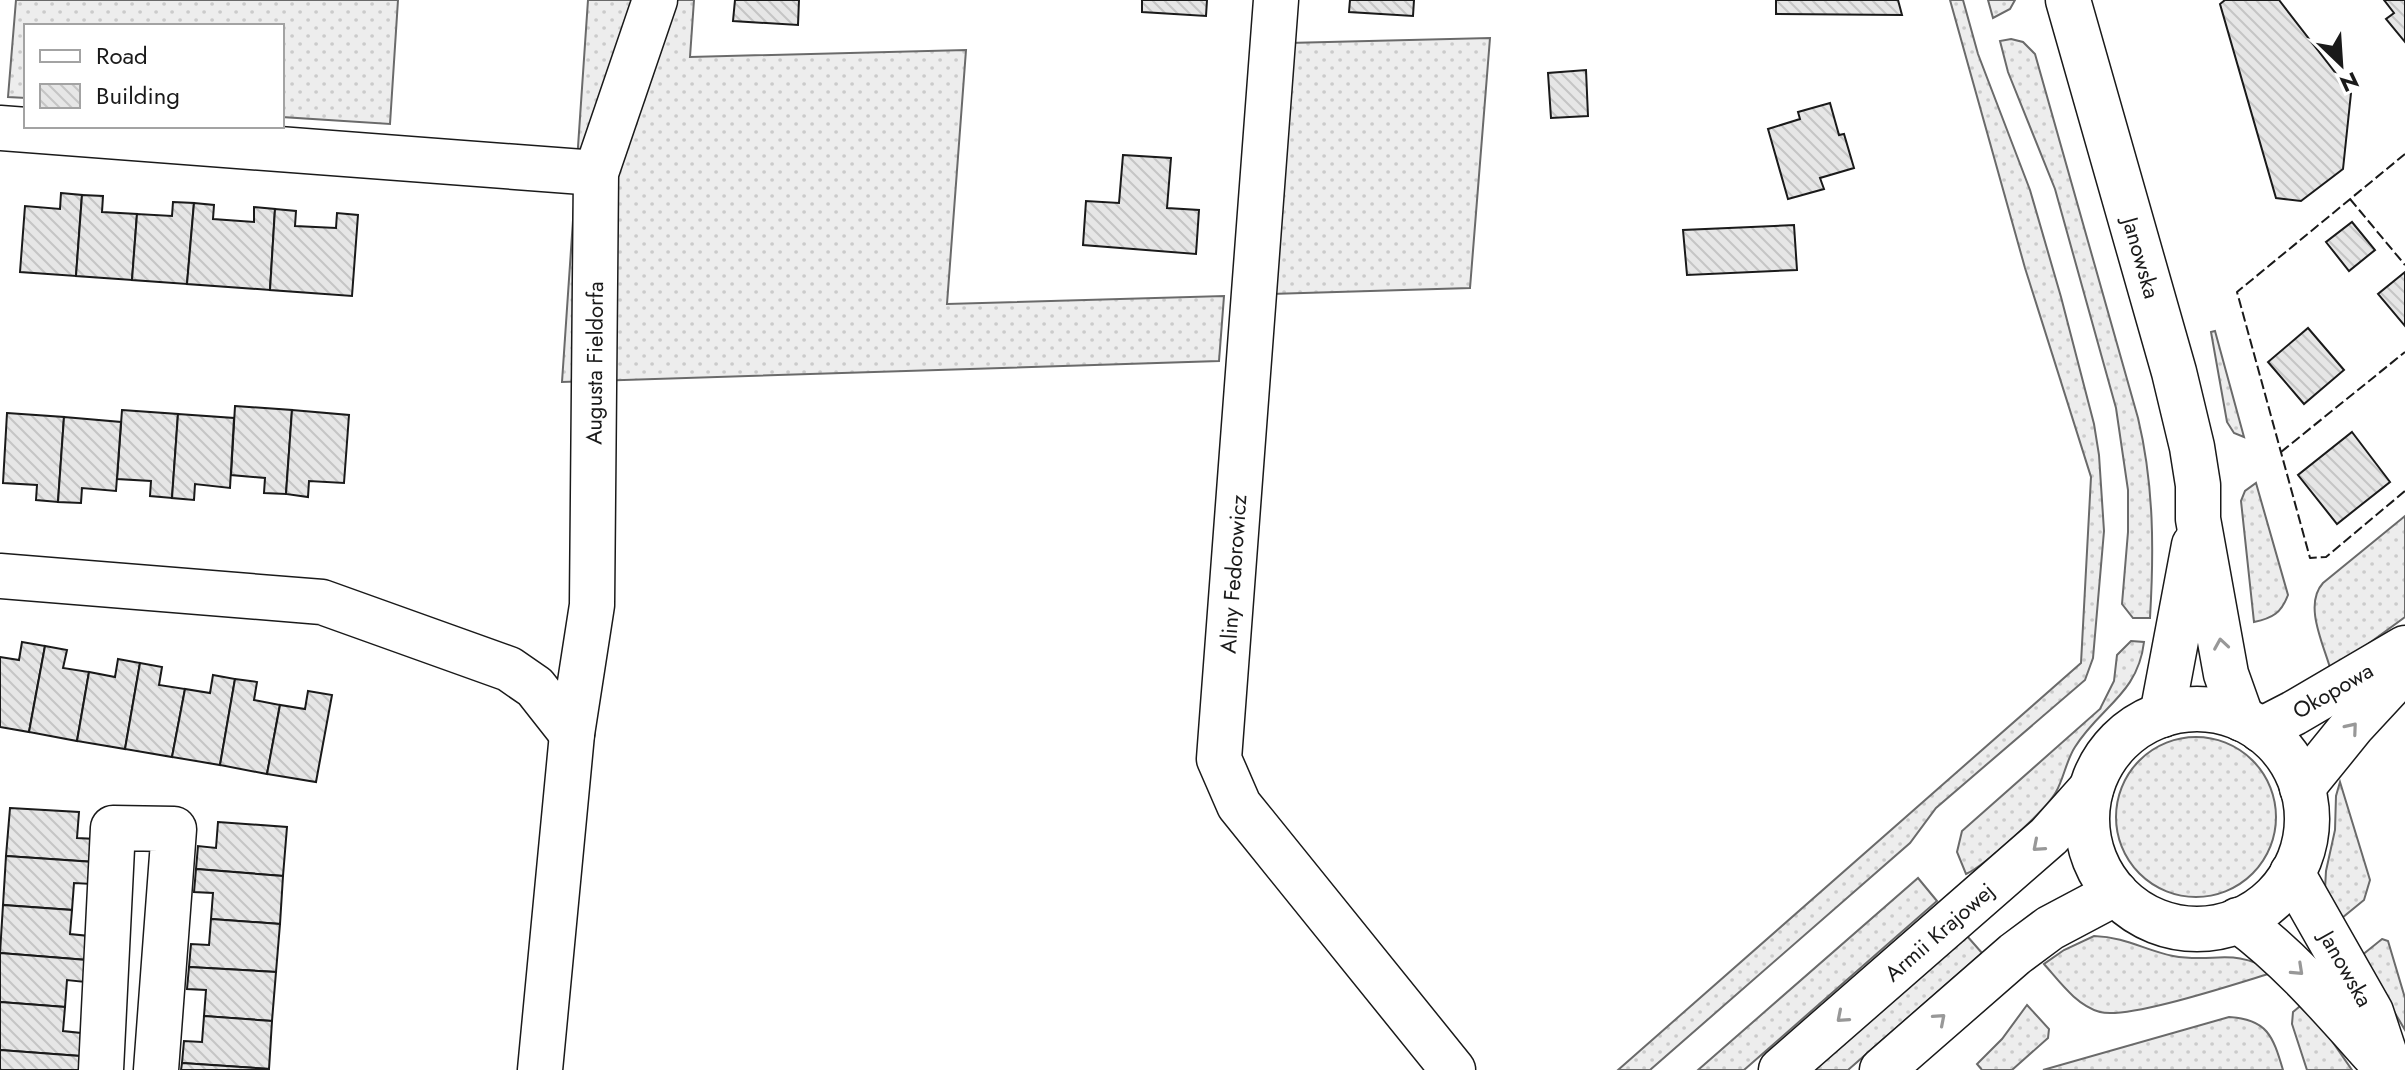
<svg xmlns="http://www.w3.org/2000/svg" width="2405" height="1070" viewBox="0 0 2405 1070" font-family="Jost,sans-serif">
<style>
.grass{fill:url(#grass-dots);stroke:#6a6a6a;stroke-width:2}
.building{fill:url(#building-back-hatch);stroke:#1a1a1a;stroke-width:2}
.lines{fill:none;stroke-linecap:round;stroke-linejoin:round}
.minor-casing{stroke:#1a1a1a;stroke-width:47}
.major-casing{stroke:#1a1a1a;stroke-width:47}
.minor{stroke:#fff;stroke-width:44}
.major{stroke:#fff;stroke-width:44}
.fence{stroke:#1a1a1a;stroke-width:2;stroke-dasharray:10 4;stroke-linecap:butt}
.oneway{stroke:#989898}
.labels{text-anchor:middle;stroke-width:6;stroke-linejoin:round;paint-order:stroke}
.street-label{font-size:22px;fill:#1a1a1a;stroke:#fff}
</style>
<defs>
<pattern id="grass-dots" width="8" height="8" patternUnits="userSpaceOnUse" patternTransform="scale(2)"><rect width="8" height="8" fill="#ededed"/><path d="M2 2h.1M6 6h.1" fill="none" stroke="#cbcbcb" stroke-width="1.8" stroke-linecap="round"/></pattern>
<pattern id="building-back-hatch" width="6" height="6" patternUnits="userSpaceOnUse" patternTransform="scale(2)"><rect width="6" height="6" fill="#e6e6e6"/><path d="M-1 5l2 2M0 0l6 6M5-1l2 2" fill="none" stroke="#c5c5c5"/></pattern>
</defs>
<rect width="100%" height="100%" fill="#fff"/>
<g class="grass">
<path d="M16,0H398L390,124L282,117V26H26V98L8,97Z"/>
<path d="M588,0H694L690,57L966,50L947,304L1224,296L1219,361L562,382Z"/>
<path d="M1950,0H1963L1978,54L2030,190L2061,297L2094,424L2099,455L2104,531L2093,658L2085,680L1936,808L1910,843L1650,1070H1618L2081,663L2091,477L2025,268Z"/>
<path d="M1988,0H2015L2010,9L1993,18Z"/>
<path d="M1490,38L1470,288L1267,294L1288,43Z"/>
<path d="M2011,39L2023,42L2035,54L2138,418C2154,485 2154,550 2150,618H2133L2122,604L2128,532V490L2116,408L2055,189L2008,72L2000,41Z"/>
<path d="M2215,331L2244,437L2234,433L2227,422L2211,332Z"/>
<path d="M2256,483L2288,595C2281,613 2273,618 2254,622L2241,501L2245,491Z"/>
<path d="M2405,516V617L2331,671C2324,645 2303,605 2323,583Z"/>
<path d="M2131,641L2144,642C2138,694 2100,707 2075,747C2066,761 2064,778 2056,792C2045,811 1984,866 1966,874L1957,852L1962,831L2100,709L2114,681L2117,655Z"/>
<circle cx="2196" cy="817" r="80"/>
<path d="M2340,782L2370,880L2364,900L2337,922L2325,889L2326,871L2335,830L2336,796Z"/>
<path d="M1918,878L1937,901L1744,1070H1698Z"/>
<path d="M1967,936L1982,953L1848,1070H1814Z"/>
<path d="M2094,936C2126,937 2144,950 2173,956C2216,964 2230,946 2275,972C2241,982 2128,1020 2100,1012C2076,1005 2060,982 2044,964L2064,950Z"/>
<path d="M2382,939L2388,941L2405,998V1030L2361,956Z"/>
<path d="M2305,1002L2352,1070H2307L2292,1024L2293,1012Z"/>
<path d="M2027,1005L2049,1029L2048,1038L2012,1070H1982L1977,1064L2002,1039Z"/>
<path d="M2229,1017C2267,1019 2273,1036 2283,1070H2043Z"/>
</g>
<g class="building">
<path d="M735,0H799L798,25L733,21Z"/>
<path d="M1142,0H1207L1206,16L1142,12Z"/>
<path d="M1350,0H1414L1413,16L1349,12Z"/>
<path d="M1776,0H1898L1902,15L1776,14Z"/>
<path d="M2225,0H2279L2351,93L2343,169L2301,201L2276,198L2220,4Z"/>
<path d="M2384,0H2405V42L2386,19L2394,13Z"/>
<path d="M1586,70L1588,116L1551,118L1548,73Z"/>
<path d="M1830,103L1839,135L1844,134L1854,168L1820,178L1824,189L1788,199L1768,129L1800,119L1798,112Z"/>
<path d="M1123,155L1171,158L1167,208L1199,210L1196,254L1083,245L1086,201L1119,203Z"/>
<path d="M61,193L82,195L76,276L20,272L25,206L60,209Z"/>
<path d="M82,195L103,196L102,212L137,214L132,280L76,276Z"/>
<path d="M173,202L194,203L187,284L132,280L137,214L172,216Z"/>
<path d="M194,203L214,205L213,219L254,222V207L275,209L270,290L187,284Z"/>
<path d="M275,209L296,211L295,226L336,228L337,213L358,215L352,296L270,290Z"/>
<path d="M2352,222L2375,250L2349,271L2326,242Z"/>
<path d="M1794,225L1797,270L1687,275L1683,230Z"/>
<path d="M2405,272V326L2378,294Z"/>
<path d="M2308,328L2344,370L2304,404L2268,362Z"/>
<path d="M235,406L292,410L286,494L264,493L265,478L231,475Z"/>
<path d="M122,410L178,414L172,498L150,496L151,481L117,479Z"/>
<path d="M292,410L349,415L344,483L309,481L308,497L286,494Z"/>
<path d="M7,413L64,417L58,502L36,500L37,485L3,483Z"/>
<path d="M178,414L234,418L230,488L195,484L194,500L172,498Z"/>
<path d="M64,417L121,422L116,491L82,488L81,503L58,502Z"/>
<path d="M2352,432L2390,482L2337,524L2298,475Z"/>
<path d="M22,642L45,646L29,732L0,727V657L19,660Z"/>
<path d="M45,646L67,650L63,668L89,672L77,741L29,732Z"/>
<path d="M118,659L140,663L125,749L77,741L89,672L115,677Z"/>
<path d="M140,663L162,667L159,685L185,689L172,757L125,749Z"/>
<path d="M213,675L235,679L220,765L172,757L185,689L210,693Z"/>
<path d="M235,679L257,682L254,700L280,705L267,774L220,765Z"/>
<path d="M308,691L332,695L316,782L267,774L280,705L305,709Z"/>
<path d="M10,808L79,812L77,838L96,839L94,862L6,856Z"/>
<path d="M218,822L287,827L283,876L196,869L198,846L216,848Z"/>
<path d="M6,856L94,862L92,884L74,883L72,910L3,905Z"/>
<path d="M196,869L283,876L280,924L211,919L213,893L194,892Z"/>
<path d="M3,905L72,910L70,934L89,936L87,960L0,953Z"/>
<path d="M211,919L280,924L276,972L189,967L191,944L209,945Z"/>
<path d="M0,953L87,960L85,982L67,980L65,1007L0,1002Z"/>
<path d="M189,967L276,972L272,1021L204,1016L206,990L187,989Z"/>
<path d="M0,1002L65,1007L63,1031L81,1033L80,1056L0,1050Z"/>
<path d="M204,1016L272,1021L269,1069L182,1063L184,1041L202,1042Z"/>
<path d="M0,1050L80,1056L79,1070H0Z"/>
<path d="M182,1063L269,1069V1070H181Z"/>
</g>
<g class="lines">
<defs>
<g id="minor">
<path d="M1276,0L1219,759L1239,805L1453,1070"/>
<path d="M0,128L596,173"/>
<path d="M0,576L322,602L509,669L535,687L572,734"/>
<path id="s1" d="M2261,730L2294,713L2405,648"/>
<path d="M2302,788L2353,725L2405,669"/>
<path d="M101,1070L113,828L174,829L156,1070"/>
<path id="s2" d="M540,1070L572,734L592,605L596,173L655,0"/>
<path id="s3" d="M1781,1070L2049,836L2091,789"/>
<path d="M1882,1070L2015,954L2050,928L2116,893"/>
</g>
<g id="major">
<path id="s4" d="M2068,0L2174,372L2192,447L2198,485V519L2226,674L2242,719"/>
<circle cx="2197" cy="819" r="110"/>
<path d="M2162,715L2194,545"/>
<path id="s5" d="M2292,873L2371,1012L2390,1070"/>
<path d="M2238,920C2292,960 2333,1009 2378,1059"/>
</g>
</defs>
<use href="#minor" class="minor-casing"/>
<use href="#major" class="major-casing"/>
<use href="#minor" class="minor"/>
<use href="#major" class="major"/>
<g class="fence">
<path d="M2405,154L2237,292L2310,558L2326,557L2405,491"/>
<path d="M2350,199L2405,265"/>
<path d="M2281,452L2405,352"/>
</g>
</g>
<defs><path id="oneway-chevron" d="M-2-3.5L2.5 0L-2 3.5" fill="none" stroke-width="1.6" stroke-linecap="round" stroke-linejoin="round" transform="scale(2)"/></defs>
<g class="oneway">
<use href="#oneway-chevron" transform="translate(2221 644) rotate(-99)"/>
<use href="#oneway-chevron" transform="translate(2352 728) rotate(-50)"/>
<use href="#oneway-chevron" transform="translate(2038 846) rotate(139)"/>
<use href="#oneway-chevron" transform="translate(2298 970) rotate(43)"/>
<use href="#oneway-chevron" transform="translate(1842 1017) rotate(139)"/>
<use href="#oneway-chevron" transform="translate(1940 1019) rotate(-41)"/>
</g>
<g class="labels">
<g class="street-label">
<text dy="8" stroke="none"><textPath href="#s4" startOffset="268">Janowska</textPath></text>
<text dy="8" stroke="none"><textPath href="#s2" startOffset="710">Augusta Fieldorfa</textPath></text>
<text transform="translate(1233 574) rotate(-86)" y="8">Aliny Fedorowicz</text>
<text dy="8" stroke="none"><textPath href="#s1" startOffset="82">Okopowa</textPath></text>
<text dy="8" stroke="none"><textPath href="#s3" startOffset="210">Armii Krajowej</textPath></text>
<text dy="8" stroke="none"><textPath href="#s5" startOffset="110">Janowska</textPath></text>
</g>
</g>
<rect x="24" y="24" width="260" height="104" fill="#ffffff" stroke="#a3a3a3" stroke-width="2"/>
<rect x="40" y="50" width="40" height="12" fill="#ffffff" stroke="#a3a3a3" stroke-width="2"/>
<text x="96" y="64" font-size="24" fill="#1a1a1a">Road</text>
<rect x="40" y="84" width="40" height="24" fill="url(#building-back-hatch)" stroke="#a3a3a3" stroke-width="2"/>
<text x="96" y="104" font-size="24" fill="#1a1a1a">Building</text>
<g transform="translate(2341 64) rotate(155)" stroke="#ffffff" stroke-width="6" paint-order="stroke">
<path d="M0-6L14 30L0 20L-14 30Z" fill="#1a1a1a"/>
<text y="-12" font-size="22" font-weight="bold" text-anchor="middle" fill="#1a1a1a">N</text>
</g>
</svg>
